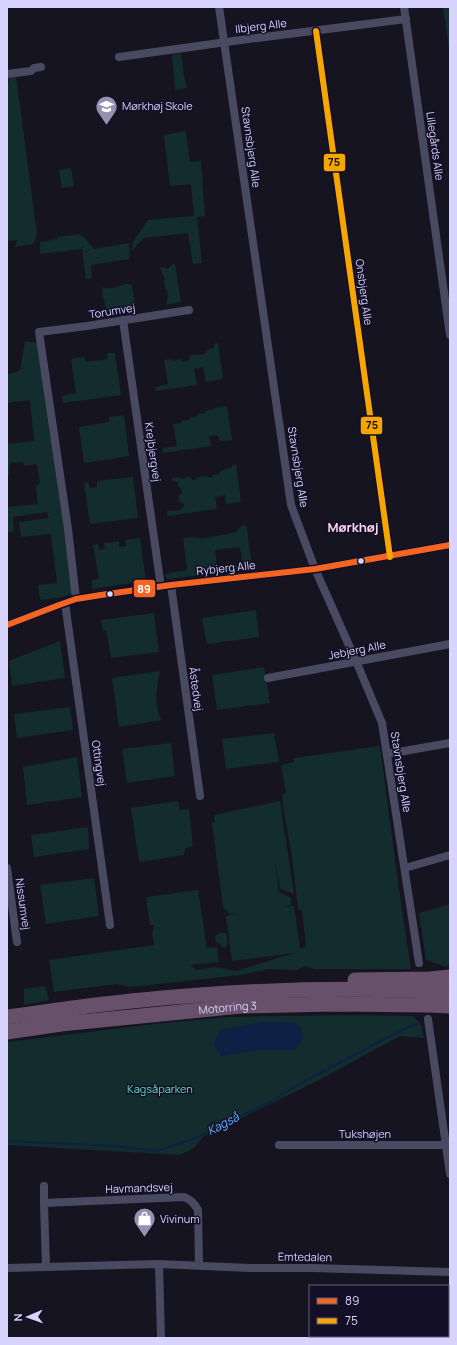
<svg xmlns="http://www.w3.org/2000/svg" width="457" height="1345" viewBox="0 0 457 1345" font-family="Manrope,sans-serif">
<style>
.green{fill:#132c2d;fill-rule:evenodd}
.water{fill:#0d2144}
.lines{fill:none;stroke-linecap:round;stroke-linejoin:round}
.stream{stroke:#0d2144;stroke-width:2}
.street{stroke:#4a4962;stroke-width:8}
.highway{stroke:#67516a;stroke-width:15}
.bus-1-casing{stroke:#130f26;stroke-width:9}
.bus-2-casing{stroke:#130f26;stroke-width:9}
.bus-1{stroke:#f26522;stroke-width:6}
.bus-2{stroke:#f7a600;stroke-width:6}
.bus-dot{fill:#d9d4ff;stroke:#130f26;stroke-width:1.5}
.labels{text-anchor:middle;stroke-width:3;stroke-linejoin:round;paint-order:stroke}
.street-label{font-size:11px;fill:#d9d4ff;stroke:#130f26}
.poi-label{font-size:11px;fill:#d9d4ff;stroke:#130f26;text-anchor:start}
.park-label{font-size:11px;fill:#5fe0c0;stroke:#130f26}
.water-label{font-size:12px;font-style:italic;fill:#62b6ff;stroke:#130f26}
.quarter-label{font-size:13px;font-weight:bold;fill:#ffd6f0;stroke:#130f26}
.line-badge{stroke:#130f26;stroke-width:1.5}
.badge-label{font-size:11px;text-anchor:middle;font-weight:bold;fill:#fff}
.pale-badge-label{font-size:11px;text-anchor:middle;font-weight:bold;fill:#111}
</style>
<rect width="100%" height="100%" fill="#161421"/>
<g class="green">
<path d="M443,7H450V55Z"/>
<path d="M181,53L184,76L187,88L175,90L172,55Z"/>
<path d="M16,76L37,234L33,244L15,247L17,240L7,241V83H9L8,77Z"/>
<path d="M186,131L190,162L201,161L205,216L197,217L202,263L193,264L188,233L144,238L132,250L133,242L148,220L194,216L191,184L170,186L164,135Z"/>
<path d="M71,168L74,186L62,188L59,170Z"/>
<path d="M81,234V236H83L94,249L129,243L130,259L91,265L92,278L86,279L82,249L40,254V242L57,239V237Z"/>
<path d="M172,264H175L181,302L166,305L168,297L167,290L165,288V284L164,282L165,278L162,274V271L160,269L162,267L167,269L170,267Z"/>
<path d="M124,284H128L132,285L136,310L106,313V306L104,304L105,300L102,297L103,294L101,287C109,290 116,288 124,284Z"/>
<path d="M25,341L37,343L53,439L73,593L63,597L40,600L38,585L57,583L51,534L21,537L19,522L49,518L47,512L13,517L14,531L7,532V507L38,504L36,486L40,483L37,464L24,466L23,462L10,463L9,474L7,475V444L34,441L30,400L7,403V375L20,370Z"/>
<path d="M215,343H218L223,379L206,382L203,367L194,369L197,385L156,391L155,387L168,384L164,360L171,359L174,361L180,359L183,362L189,360L190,355H200L205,354L207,350L214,348Z"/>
<path d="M107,353H115L121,395L63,403L62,396L76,393L71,359L84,357L86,362L108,359Z"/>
<path d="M227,406L232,440L220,441L219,437L217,435L209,436L211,446L163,453L162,448L177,446L173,424L181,423V421L190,420V418L198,416L197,414L206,413V411L214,409V408Z"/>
<path d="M124,415L129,456L84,463L79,427L109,422V417Z"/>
<path d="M236,464L241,502L226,504L225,495L215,497L217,509L167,516V511L180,510L184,506V504L179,501V495L182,493L181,488L178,487V483L176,481H172V478L179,477L182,479L189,476L192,480H194L198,477L205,476L211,478L214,474L218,475L222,470L231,468L233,465Z"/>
<path d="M133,477L138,518L90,524L84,483L88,482L90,488L97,487V481Z"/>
<path d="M243,525L247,527L252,569L167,579L165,574L187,570L183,538L193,537L194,538H199L200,539L237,532V530ZM240,547L243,565L217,567L215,550Z"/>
<path d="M140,538L146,581L92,589V580L99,579L93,545L98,544L99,550L105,549L104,543L119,541V547L126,546L125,540Z"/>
<path d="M256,610L259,637L207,644L202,618Z"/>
<path d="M154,613L159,652L111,658L106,630L103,631L101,620Z"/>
<path d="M60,641L65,678L12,686L9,661Z"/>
<path d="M264,667L270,703L217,710L212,675Z"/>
<path d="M160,671C157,687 153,706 162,720L119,727L112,678Z"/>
<path d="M70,707L73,730L17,738L14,714Z"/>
<path d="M274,733L279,762L226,769L222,739Z"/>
<path d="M171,743L175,776L127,783L122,749Z"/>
<path d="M380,746C390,820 399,895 411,969H315L305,966L297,970L269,969L241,975L130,987L117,984L54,992L49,960L154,945L152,932L154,925H150L146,897L198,890L207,948L217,947L219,962L190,965L197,970L215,967L236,971L294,953L232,961L226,916L239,913L230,914L223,907L212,823H215L214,815L280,801L294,894L280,889L275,859L279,892L291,898V905L282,907L294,906L300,949L306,946L302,911L298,909L292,856L284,813L282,795L286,793L281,765L294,762V758Z"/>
<path d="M77,757L82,797L27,805L23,767Z"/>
<path d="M178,801L180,810L189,809L193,846L185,848L184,855L139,862L131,808Z"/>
<path d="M88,827L89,849L34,857L31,835Z"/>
<path d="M94,878L99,916L46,924L40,885Z"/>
<path d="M450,904V964L446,967L426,960L419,913Z"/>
<path d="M220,933H226L228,943L225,948L222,947L220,944L216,942L215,938L217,934Z"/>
<path d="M45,986L49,1000L24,1005V989Z"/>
<path d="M355,1015L413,1016L421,1024L424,1038L400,1036L317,1081L204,1136L194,1148L180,1155L7,1145V1042L154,1024L228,1017Z"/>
</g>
<path class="water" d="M262,1022H291L301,1027L303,1039L294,1050H259L221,1056L214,1044L220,1030Z"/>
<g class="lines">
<path class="stream" d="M7,1141L115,1146L158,1151L198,1137L212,1129L262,1106L305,1081L404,1029L420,1023"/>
<g class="street">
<path d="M219,7L291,505L315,569L356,661L382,723L419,963"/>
<path d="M404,7L450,335"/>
<path d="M316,31L390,557"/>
<path d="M119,57L241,40L406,19"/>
<path d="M7,74L31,71L34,68L41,67"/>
<path d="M123,320L161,587"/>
<path d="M171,585L200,796"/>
<path d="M76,599L68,529L39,332L87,326L189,310"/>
<path d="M65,603L110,925"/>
<path d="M7,625L59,605L76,599L101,595L171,585L315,569L450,545"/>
<path d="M268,678L450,644"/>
<path d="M387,754L450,743"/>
<path d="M7,868L17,942"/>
<path d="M405,868L450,855"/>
<path d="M428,1019L450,1174"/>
<path d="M279,1145H450"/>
<path d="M44,1186V1203"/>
<path d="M159,1264L161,1338"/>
<path d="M46,1267L44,1203L184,1197C191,1200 194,1203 198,1210L199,1265"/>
<path d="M7,1268L159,1264L249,1268H312L450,1272"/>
</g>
<g class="highway">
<path d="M355,980L430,979L450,977"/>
<path d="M7,1017C52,1011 97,1004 142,1000C244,990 348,986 450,992"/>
<path id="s1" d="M7,1032L61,1024L241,1006L334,1004L428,1005L450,1006"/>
</g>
<defs>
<path id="bus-1" d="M7,625L59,605L76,599L101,595L171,585L315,569L450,545"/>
<path id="bus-2" d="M316,31L390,557"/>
</defs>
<use href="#bus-1" class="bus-1-casing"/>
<use href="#bus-2" class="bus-2-casing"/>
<use href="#bus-1" class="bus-1"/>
<use href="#bus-2" class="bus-2"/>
</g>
<defs>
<symbol id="school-pin" viewBox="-11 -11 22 30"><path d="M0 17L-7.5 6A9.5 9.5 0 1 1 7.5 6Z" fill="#9591b1" stroke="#130f26"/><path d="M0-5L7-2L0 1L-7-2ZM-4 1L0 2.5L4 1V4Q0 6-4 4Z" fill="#fff"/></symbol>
<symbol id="shop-pin" viewBox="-11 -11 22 30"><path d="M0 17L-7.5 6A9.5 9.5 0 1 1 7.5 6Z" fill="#9591b1" stroke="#130f26"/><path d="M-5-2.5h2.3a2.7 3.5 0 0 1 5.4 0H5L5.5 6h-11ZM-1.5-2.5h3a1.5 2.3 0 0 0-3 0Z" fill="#fff"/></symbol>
</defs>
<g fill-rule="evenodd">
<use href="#school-pin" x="94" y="94" width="25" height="34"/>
<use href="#shop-pin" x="132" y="1206" width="25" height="34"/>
</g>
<g class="bus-dot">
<circle cx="361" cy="561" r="3.5"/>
<circle cx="110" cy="594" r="3.5"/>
</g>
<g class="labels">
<g class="street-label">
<text transform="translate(261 26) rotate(-7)" y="4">Ilbjerg Alle</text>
<text transform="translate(435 146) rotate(82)" y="4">Lillegårds Alle</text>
<text transform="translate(251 147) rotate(82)" y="4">Stavnsbjerg Alle</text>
<text transform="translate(364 292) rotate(82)" y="4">Onsbjerg Alle</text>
<text transform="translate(112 311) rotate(-9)" y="4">Torumvej</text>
<text transform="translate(153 452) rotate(82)" y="4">Krejbjergvej</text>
<text transform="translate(298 467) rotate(81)" y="4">Stavnsbjerg Alle</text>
<text transform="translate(226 568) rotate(-6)" y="4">Rybjerg Alle</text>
<text transform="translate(357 650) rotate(-11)" y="4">Jebjerg Alle</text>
<text transform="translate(196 689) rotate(82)" y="4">Åstedvej</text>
<text transform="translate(99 763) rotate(82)" y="4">Ottingvej</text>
<text transform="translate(401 772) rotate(81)" y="4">Stavnsbjerg Alle</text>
<text transform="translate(23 904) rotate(82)" y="4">Nissumvej</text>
<text dy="4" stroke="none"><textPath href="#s1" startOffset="222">Motorring 3</textPath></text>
<text x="365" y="1138">Tukshøjen</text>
<text transform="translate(139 1188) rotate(-2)" y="4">Havmandsvej</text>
<text transform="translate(305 1257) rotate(1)" y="4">Emtedalen</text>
</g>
<g class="poi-label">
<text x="122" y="110">Mørkhøj Skole</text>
<text x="160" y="1223">Vivinum</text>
</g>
<g class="park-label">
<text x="160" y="1093">Kagsåparken</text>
</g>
<g class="water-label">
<text transform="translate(223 1124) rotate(-28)" y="4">Kagså</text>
</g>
<g class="quarter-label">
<text x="353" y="532">Mørkhøj</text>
</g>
</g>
<g class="line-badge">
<rect x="323" y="153" width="23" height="19" rx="4" fill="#f7a600"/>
<rect x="360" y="416" width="23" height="19" rx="4" fill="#f7a600"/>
<rect x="133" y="579" width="23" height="19" rx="4" fill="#f26522"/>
</g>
<g class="badge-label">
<text x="144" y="593">89</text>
</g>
<g class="pale-badge-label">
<text x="334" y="166">75</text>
<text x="372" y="429">75</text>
</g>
<rect width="457" height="1345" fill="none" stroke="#d9d4ff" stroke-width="16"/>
<rect x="309" y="1285" width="140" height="52" fill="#130f26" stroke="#625e7d"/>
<rect x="317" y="1298" width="20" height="6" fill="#f26522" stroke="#625e7d"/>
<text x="345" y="1305" font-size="12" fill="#d9d4ff">89</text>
<rect x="317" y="1318" width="20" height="6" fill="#f7a600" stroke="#625e7d"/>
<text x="345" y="1325" font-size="12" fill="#d9d4ff">75</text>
<g transform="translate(28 1317) rotate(268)" stroke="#130f26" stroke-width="3" paint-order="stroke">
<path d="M0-3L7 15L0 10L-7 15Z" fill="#d9d4ff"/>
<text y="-6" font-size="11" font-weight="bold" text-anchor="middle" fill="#d9d4ff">N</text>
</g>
</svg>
